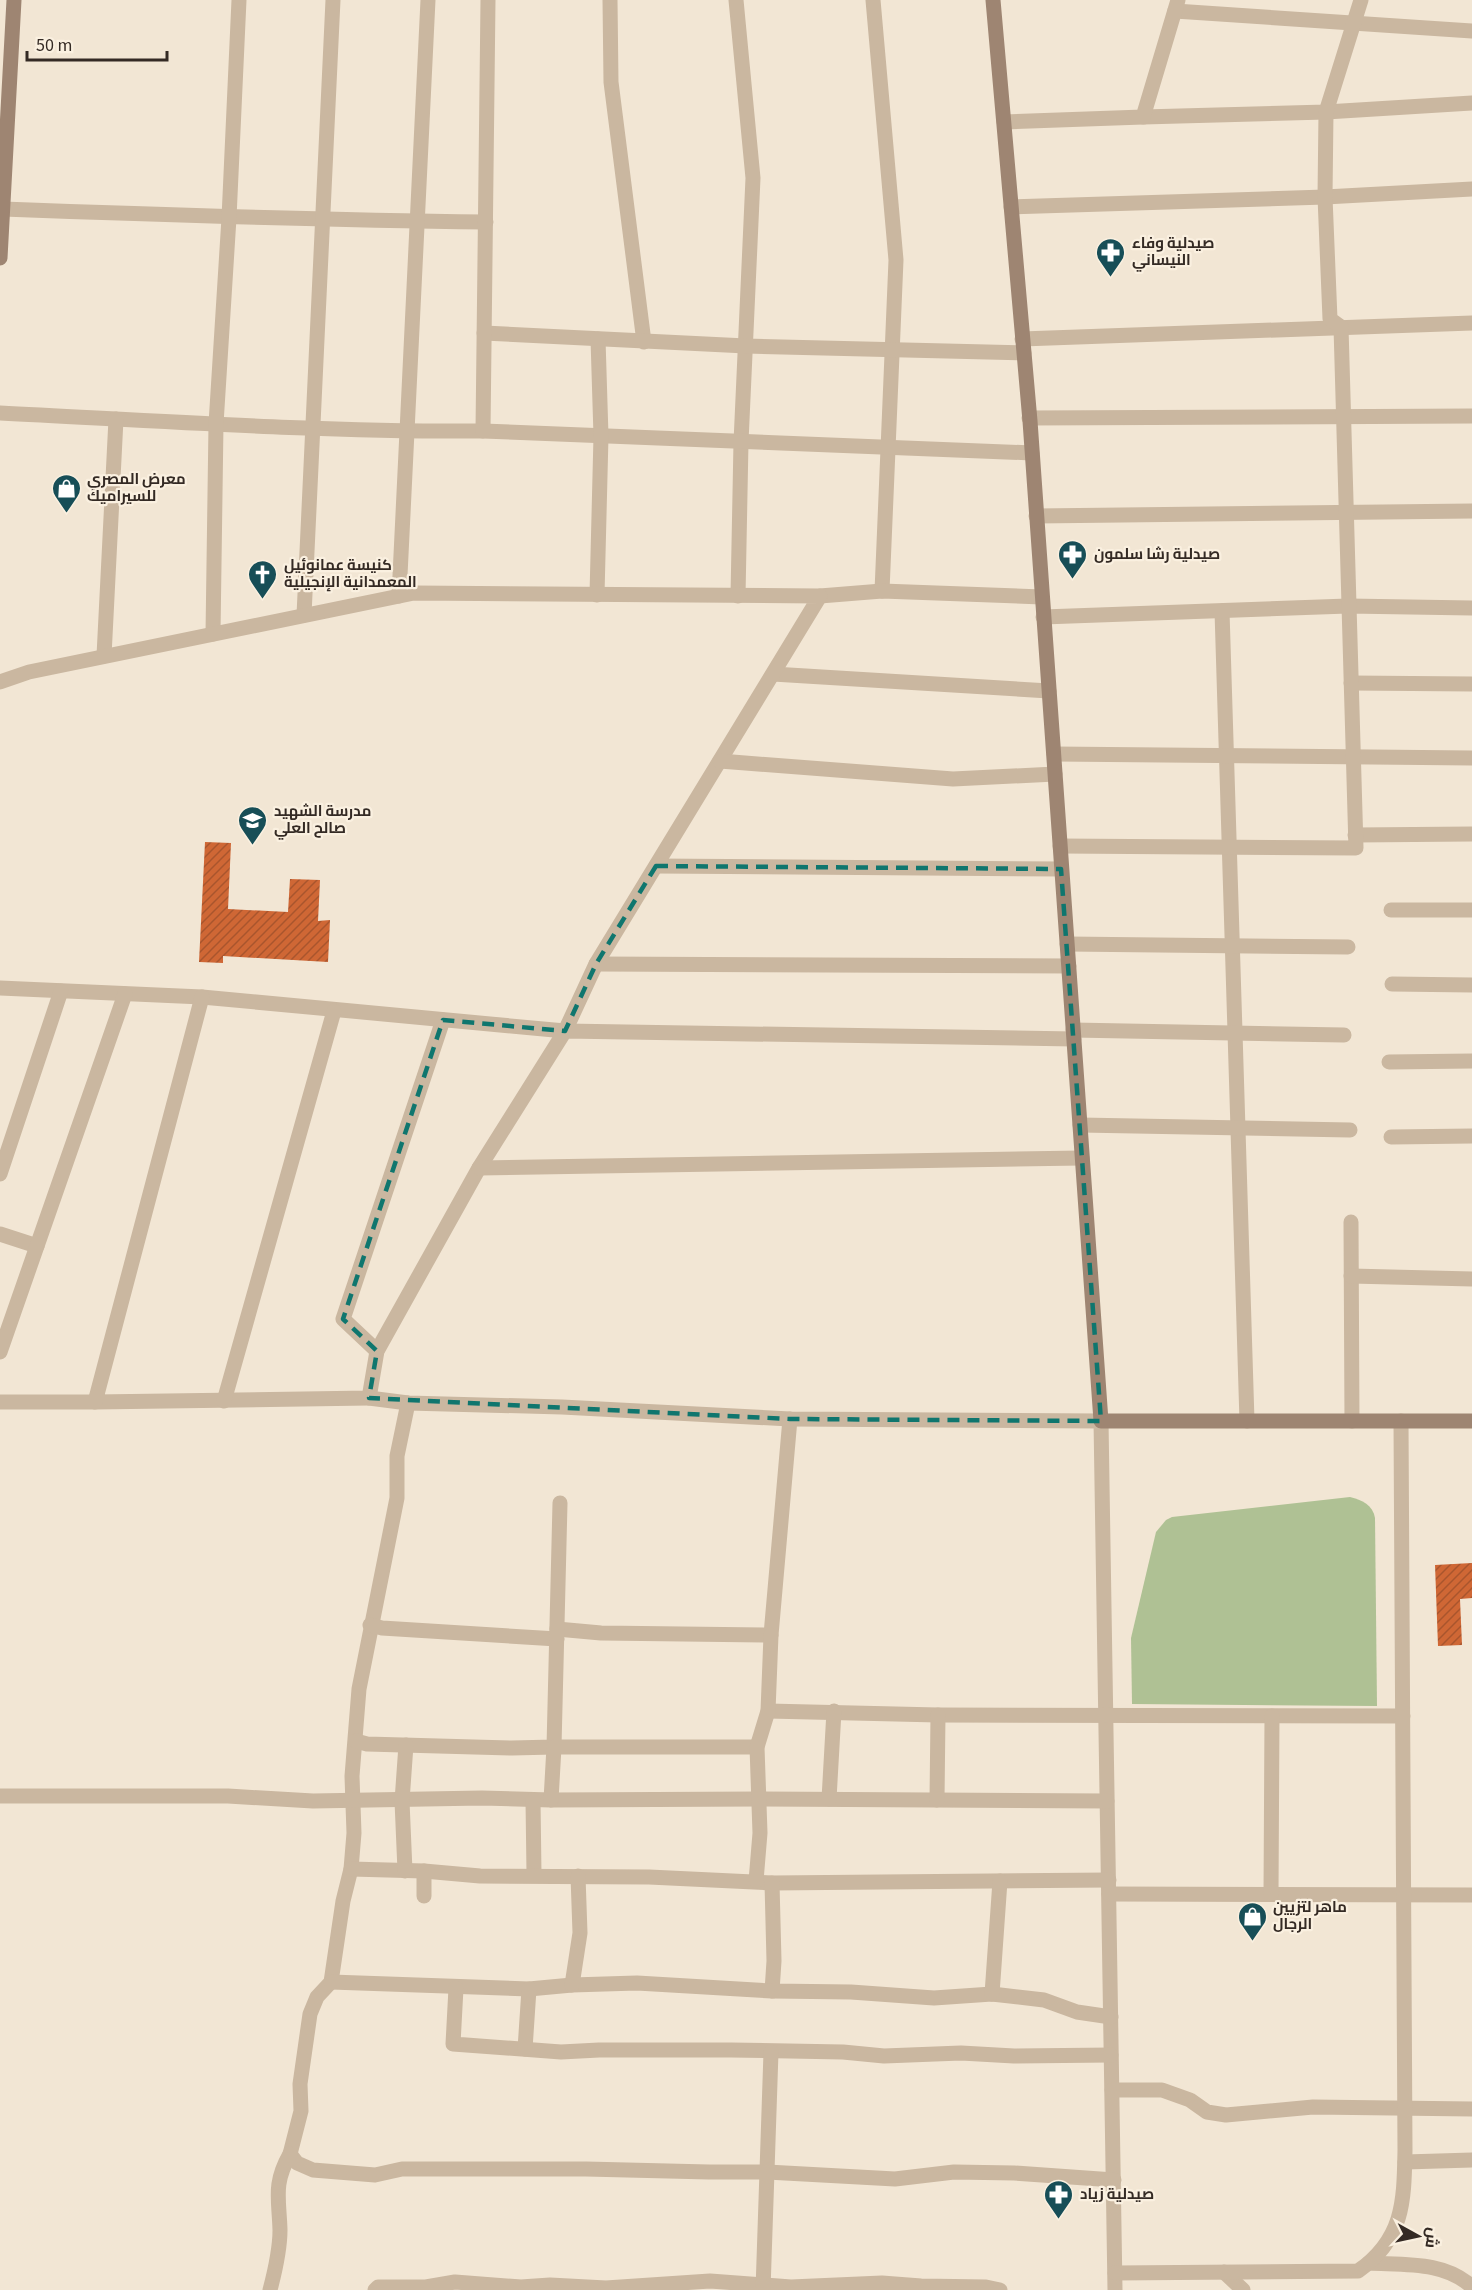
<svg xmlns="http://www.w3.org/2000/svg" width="1472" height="2290" viewBox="0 0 1472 2290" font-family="'Source Sans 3',Cairo,sans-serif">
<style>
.pitch{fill:#afc194}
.building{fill:url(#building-hatch)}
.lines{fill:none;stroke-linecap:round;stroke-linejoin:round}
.street{stroke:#cab7a0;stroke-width:15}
.secondary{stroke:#9e8572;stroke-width:15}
.marked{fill:none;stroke:#0f766e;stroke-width:4.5;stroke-dasharray:12 8;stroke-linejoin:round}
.labels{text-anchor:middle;stroke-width:4.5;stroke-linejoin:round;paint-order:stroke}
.poi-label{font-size:15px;font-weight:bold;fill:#342a24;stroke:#faf0e0;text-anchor:start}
</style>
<defs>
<pattern id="building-hatch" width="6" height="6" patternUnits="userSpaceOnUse" patternTransform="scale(1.5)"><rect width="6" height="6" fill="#cf6735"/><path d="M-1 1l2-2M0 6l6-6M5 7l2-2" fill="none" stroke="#a9552d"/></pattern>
</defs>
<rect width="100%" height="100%" fill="#f2e6d4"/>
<path class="pitch" d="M1350,1497C1362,1500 1373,1505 1375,1518L1377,1706L1132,1704L1131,1638L1156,1532L1166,1520L1172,1517Z"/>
<g class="building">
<path d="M205,842L231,843L228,909L288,912L290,879L320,880L318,921L330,920L328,962L223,956V963L199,962Z"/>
<path d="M1472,1563V1598L1460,1599L1462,1645L1438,1646L1435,1565Z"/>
</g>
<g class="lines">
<g class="street">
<path d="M610,0L611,82L644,342"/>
<path d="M736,0L753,178L741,442L738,596"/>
<path d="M873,0L896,260L882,591"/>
<path d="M1175,11L1472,31"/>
<path d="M1143,117L1326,112L1472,103"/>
<path d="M1004,122L1143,117L1178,0"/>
<path d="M1011,207L1325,197L1472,189"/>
<path d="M3,209C164,215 325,220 486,222"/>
<path d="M484,333L746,346L1024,353"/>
<path d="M1022,339L1472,323"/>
<path d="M0,413C161,421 322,432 483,431L1032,453"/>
<path d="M1029,418L1472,416"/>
<path d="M483,431L488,0"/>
<path d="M1036,516L1472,511"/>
<path d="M597,595L601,436L598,339"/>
<path d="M399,596L428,0"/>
<path d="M820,596L882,591L1042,597"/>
<path d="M1222,611L1247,1421"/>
<path d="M304,615L333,0"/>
<path d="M1043,617L1348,606L1472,608"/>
<path d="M213,634L216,424L229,218L239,0"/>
<path d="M104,656L116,419"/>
<path d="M773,674L1049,691"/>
<path d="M0,682L29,672L414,593L820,596L596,964L565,1031L202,997L0,988"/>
<path d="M1351,683L1472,684"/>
<path d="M1054,754L1472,758"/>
<path d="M720,761L953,779L1055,774"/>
<path d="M1355,835L1472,834"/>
<path d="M1060,846L1356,848L1341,327L1330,319L1325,197L1326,112L1361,0"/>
<path d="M656,866L1061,869"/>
<path d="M1391,910H1472"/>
<path d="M1067,944L1348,947"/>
<path d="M596,964L1069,966"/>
<path d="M1392,984L1472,985"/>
<path d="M202,997L95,1402L369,1398L377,1351L479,1168L565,1031L1074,1039"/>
<path d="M1073,1030L1344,1035"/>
<path d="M1389,1062L1472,1061"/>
<path d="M1080,1125L1350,1130"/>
<path d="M1391,1137L1472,1136"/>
<path d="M479,1168L1082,1158"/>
<path d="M0,1174L61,991"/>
<path d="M1351,1222L1352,1421"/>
<path d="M0,1234L37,1246"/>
<path d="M1351,1276L1472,1279"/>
<path d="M377,1351L343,1319L443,1020"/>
<path d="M0,1352L125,994"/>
<path d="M369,1398L408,1403L562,1407L790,1419L1101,1421L1115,2290"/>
<path d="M224,1401L334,1011"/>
<path d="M0,1402H95"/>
<path d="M408,1403L397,1456V1498L359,1689L352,1776L354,1833L351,1869L343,1901L331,1982L317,1997L310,2014L300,2084L301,2111L290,2154L297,2163L313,2170L375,2175L402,2169H586L709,2172H767L895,2179L954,2172L1014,2173L1114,2180"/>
<path d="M370,1625L382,1628L557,1639"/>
<path d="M557,1629L601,1633L771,1635L790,1419"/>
<path d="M768,1711L938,1715L1403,1716"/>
<path d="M356,1741L367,1744L512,1748L554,1747L560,1503"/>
<path d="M0,1796H228L313,1801L482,1798L551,1800L760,1799L1107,1801"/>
<path d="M829,1799L834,1711"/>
<path d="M533,1800L534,1874"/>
<path d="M551,1800L554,1747H757"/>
<path d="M937,1800L938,1715"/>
<path d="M351,1869L424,1871L480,1876L649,1877L772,1883L1109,1880"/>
<path d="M405,1871L402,1801L406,1745"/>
<path d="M756,1881L760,1833L757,1747L768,1711L771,1635"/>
<path d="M772,1883L774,1961L772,1991"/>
<path d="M1109,1894L1472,1895"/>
<path d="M1271,1894L1272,1716"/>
<path d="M424,1896V1871"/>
<path d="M331,1982L529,1989L572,1985L637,1983L772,1991L851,1992L934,1998L992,1994L1044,2000L1077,2012L1111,2017"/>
<path d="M572,1985L580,1933L578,1876"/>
<path d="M456,1988L453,2044L561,2052L599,2050H731L843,2052L884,2056L961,2053L1014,2056L1111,2055"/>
<path d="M992,1994L1000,1881"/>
<path d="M525,2049L529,1989"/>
<path d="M1112,2090H1162L1190,2100L1207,2112L1226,2115L1313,2107L1472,2109"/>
<path d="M1405,2162L1472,2160"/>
<path d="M1369,2263C1404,2265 1445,2261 1472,2287"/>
<path d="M1224,2272L1243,2290"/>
<path d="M1115,2273L1358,2271C1404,2239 1404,2201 1405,2150L1401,1421"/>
<path d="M270,2290C275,2271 280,2249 280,2230C279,2198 273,2184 290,2154"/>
<path d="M375,2290L378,2287H426L455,2282L521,2287L550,2285L606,2288L710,2281L791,2287L882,2283L921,2286L986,2287L1000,2290"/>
<path d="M763,2290L771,2052"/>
</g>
<g class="secondary">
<path d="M993,0L1030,421L1101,1421H1472"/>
<path d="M0,258L14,0"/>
</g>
</g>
<path class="marked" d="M656,866L1061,869L1101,1421L790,1419L369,1398L377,1351L343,1319L443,1020L565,1031L596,964Z"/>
<defs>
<symbol id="pharmacy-pin" viewBox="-11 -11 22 30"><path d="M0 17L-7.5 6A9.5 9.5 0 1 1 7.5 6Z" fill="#174e57" stroke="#faf0e0"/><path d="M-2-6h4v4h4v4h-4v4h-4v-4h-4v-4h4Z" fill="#fff"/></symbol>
<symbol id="shop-pin" viewBox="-11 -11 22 30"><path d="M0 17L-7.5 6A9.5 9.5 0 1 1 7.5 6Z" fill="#174e57" stroke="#faf0e0"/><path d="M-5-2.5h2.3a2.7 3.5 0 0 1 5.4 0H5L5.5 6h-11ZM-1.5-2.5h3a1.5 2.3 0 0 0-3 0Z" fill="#fff"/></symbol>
<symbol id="church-pin" viewBox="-11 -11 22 30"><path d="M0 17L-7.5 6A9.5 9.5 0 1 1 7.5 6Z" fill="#174e57" stroke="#faf0e0"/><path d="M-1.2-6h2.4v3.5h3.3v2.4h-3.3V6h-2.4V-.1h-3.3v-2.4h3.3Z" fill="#fff"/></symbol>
<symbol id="school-pin" viewBox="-11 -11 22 30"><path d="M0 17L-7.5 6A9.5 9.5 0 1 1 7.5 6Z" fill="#174e57" stroke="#faf0e0"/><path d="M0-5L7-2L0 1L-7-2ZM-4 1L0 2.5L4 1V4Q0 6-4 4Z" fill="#fff"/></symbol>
</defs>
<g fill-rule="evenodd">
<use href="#pharmacy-pin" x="1094" y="236" width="33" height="45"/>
<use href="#shop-pin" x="50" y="472" width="33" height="45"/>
<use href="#pharmacy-pin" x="1056" y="538" width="33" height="45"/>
<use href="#church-pin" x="246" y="558" width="33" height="45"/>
<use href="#school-pin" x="236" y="804" width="33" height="45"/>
<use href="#shop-pin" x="1236" y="1900" width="33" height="45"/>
<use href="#pharmacy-pin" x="1042" y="2178" width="33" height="45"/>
</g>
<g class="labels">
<g class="poi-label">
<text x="1132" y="248">صيدلية وفاء<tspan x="1132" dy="17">النيساني</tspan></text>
<text x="87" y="484">معرض المصري<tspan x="87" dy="17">للسيراميك</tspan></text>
<text x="1094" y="559">صيدلية رشا سلمون</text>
<text x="284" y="570">كنيسة عمانوئيل<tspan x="284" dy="17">المعمدانية الإنجيلية</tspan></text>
<text x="274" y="816">مدرسة الشهيد<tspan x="274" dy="17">صالح العلي</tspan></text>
<text x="1273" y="1912">ماهر لتزيين<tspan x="1273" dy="17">الرجال</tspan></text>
<text x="1080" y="2199">صيدلية زياد</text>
</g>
</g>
<g transform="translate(1418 2236) rotate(98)" stroke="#faf0e0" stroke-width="4.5" paint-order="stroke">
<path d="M0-4.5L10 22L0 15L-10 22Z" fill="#342a24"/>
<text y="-9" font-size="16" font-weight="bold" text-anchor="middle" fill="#342a24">ش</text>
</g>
<path d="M27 51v9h140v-9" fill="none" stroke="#342a24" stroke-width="3"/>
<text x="36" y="51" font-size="18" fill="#342a24" stroke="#faf0e0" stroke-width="4.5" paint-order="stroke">50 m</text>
</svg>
